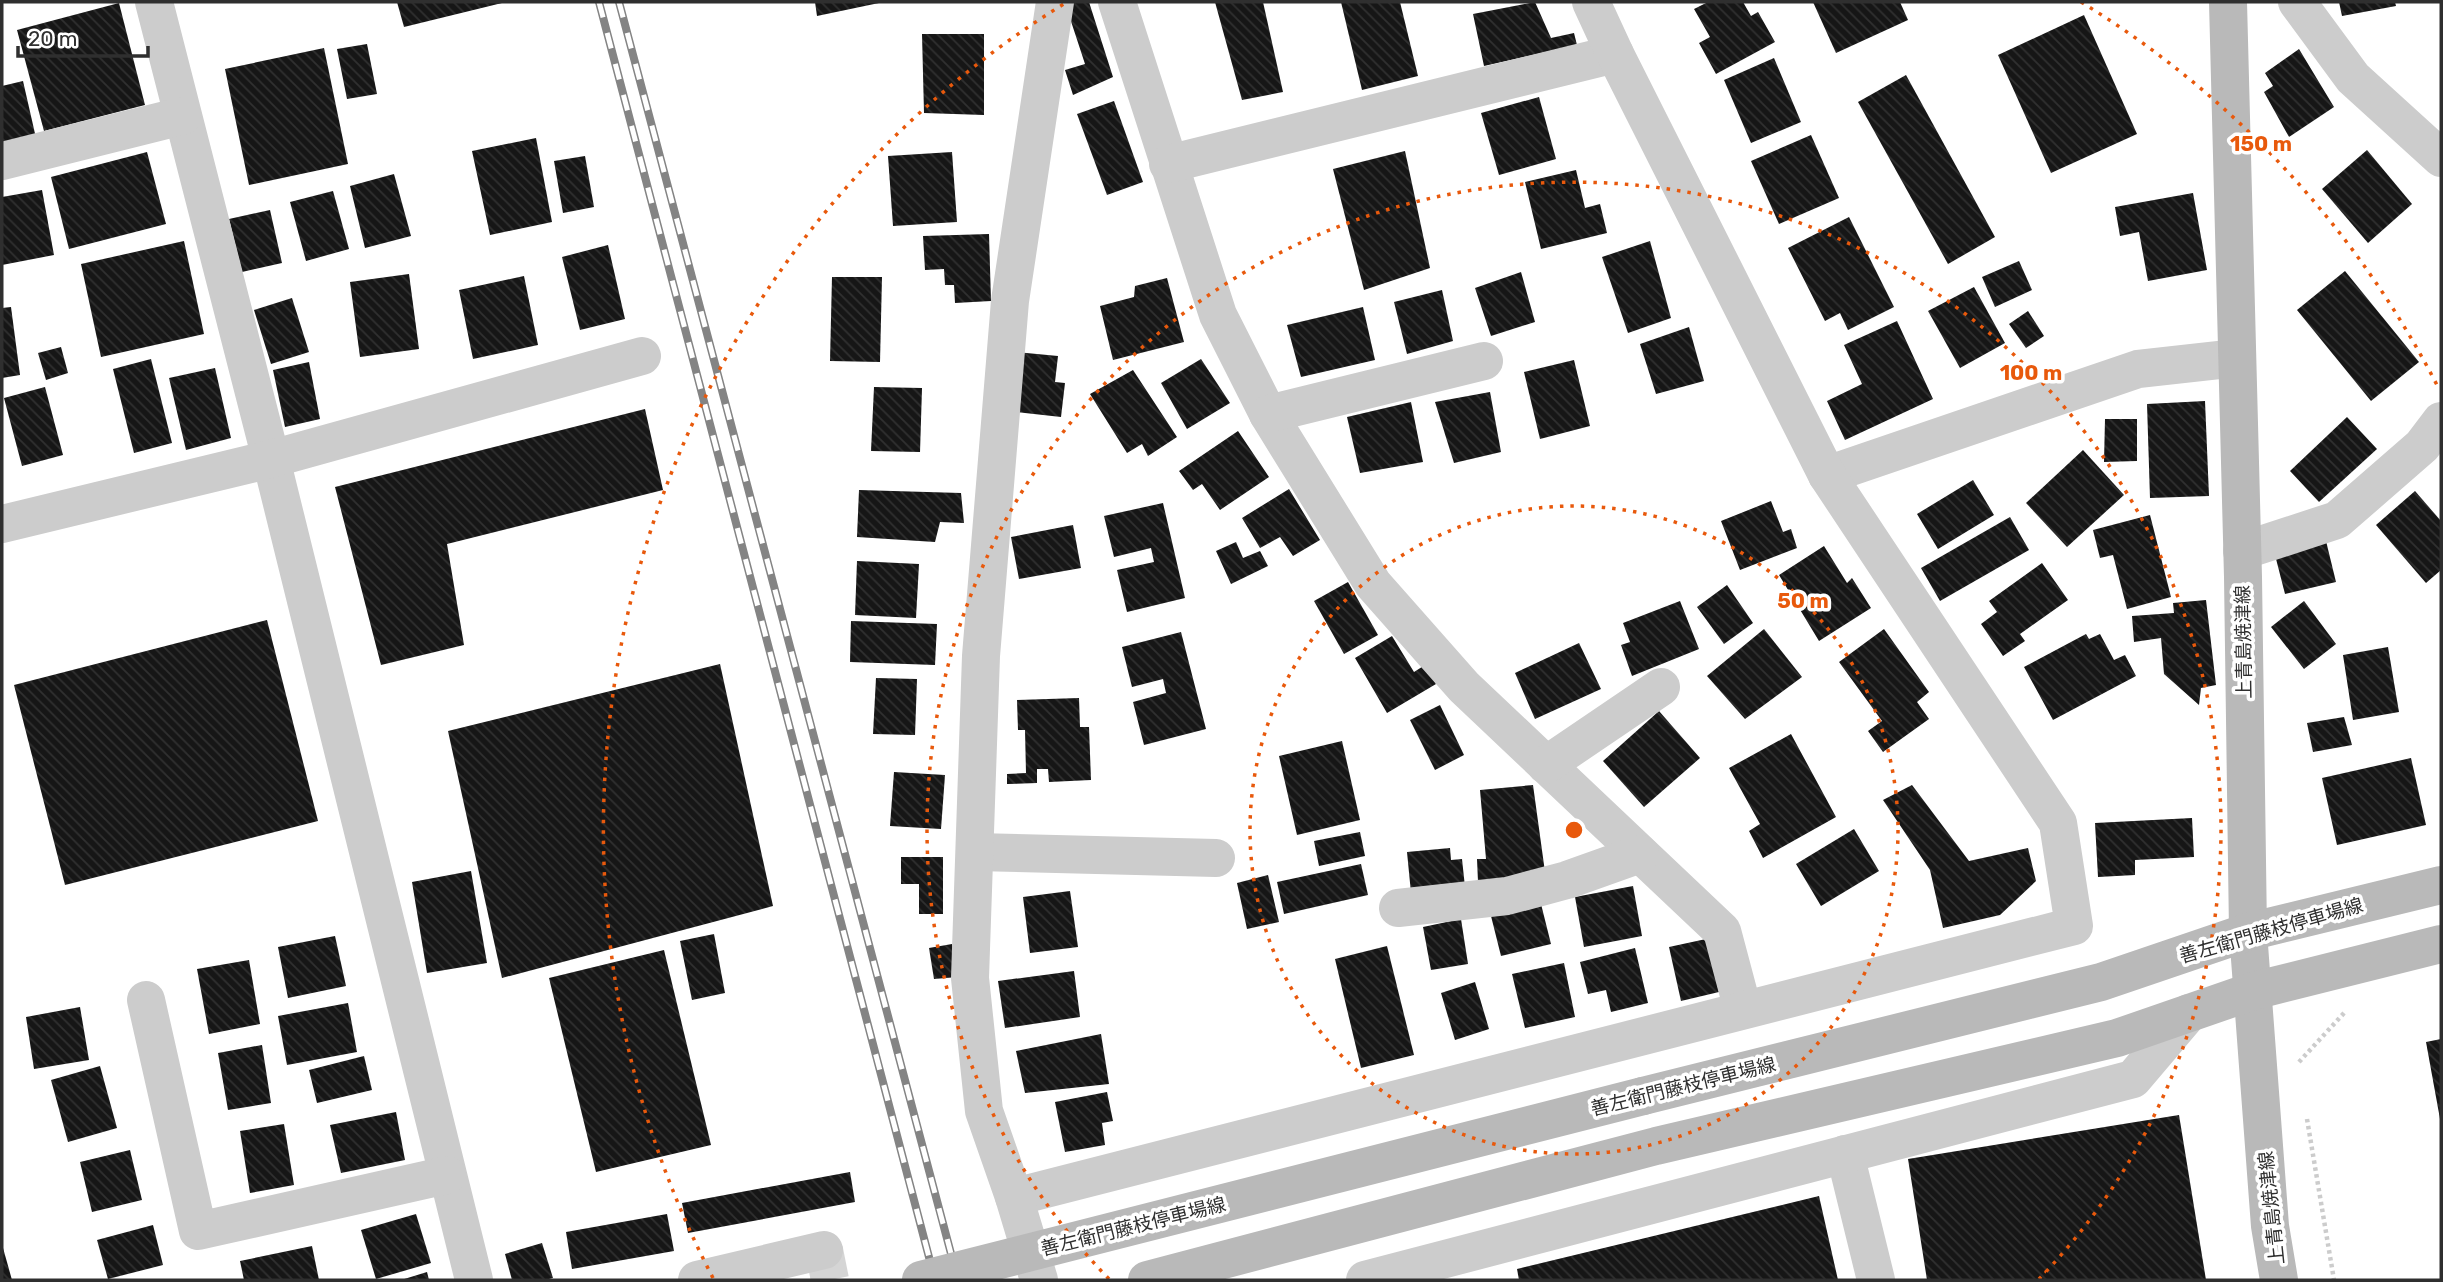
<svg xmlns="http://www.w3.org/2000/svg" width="2443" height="1282" viewBox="0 0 2443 1282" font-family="Rubik,'Noto Sans JP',sans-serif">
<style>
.building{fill:url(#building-back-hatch)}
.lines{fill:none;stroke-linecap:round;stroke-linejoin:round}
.street-tunnel{stroke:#d5d5d5;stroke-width:38;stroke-dasharray:38 19;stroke-linecap:butt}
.path{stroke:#ccc;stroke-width:4.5;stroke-dasharray:3.5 3.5;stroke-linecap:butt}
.street{stroke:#ccc;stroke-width:38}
.secondary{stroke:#b9b9b9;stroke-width:38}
.rail-casing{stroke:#848484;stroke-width:8}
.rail{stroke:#fff;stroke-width:5;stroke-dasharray:16;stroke-linecap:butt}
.secondary-bridge{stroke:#b9b9b9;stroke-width:38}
.ring{fill:none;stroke:#e8590c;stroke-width:3.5;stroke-dasharray:3.5 7}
.labels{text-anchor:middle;stroke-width:7;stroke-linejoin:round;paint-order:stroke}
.street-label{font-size:19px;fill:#2f2f2f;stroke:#fff}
.centre{fill:#e8590c;stroke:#fff;stroke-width:3.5}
.ring-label{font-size:21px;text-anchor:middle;font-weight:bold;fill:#e8590c;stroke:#fff;stroke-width:7;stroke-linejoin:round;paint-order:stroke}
</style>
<defs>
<pattern id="building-back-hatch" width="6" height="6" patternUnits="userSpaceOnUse" patternTransform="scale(1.75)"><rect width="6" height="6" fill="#161616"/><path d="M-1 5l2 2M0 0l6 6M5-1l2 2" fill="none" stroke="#303030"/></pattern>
</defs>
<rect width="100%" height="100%" fill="#fff"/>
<g class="building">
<path d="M397,2H502V3L404,27Z"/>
<path d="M815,2H879V3L817,16Z"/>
<path d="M1070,2H1089L1113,77L1073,95L1065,70L1085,64L1065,3Z"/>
<path d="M1215,2H1263L1283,92L1242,100Z"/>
<path d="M1341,2H1400L1418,76L1362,90Z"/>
<path d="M1535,2L1551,38L1574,33L1577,45L1484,66L1473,14Z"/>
<path d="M1708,2H1743L1751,16L1758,12L1775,42L1716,74L1699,43L1710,37L1694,9Z"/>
<path d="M1813,2H1900L1908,20L1836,53Z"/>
<path d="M2339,2H2395L2396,6L2342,16Z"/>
<path d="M119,3L145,105L44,131L17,30Z"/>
<path d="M2084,15L2137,134L2051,173L1998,55Z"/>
<path d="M922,34H984V115L924,113Z"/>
<path d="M367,44L377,94L347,99L337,49Z"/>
<path d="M324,48L348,164L249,185L225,69Z"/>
<path d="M2299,49L2334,107L2289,137L2264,92L2273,86L2265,73Z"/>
<path d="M1774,58L1801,122L1751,143L1724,80Z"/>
<path d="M1906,75L1995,237L1948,264L1858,102Z"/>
<path d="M23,81L36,138L2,145V86Z"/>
<path d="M1539,97L1556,159L1499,175L1481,113Z"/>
<path d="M1114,101L1143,182L1107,195L1077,114Z"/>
<path d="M1811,135L1839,198L1779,224L1751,161Z"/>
<path d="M536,138L552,222L490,235L472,151Z"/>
<path d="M2367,150L2412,204L2368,243L2322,189Z"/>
<path d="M1405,151L1430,268L1364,290L1333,169Z"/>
<path d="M147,152L166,224L69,249L51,177Z"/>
<path d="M952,152L957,222L893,226L888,156Z"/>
<path d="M585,156L594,207L563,213L554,161Z"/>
<path d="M1576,170L1585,208L1600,204L1607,233L1541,249L1525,182Z"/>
<path d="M394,174L411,236L365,248L350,186Z"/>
<path d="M42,190L54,255L2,265V197Z"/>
<path d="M333,191L349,249L306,261L290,202Z"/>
<path d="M2193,193L2207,270L2148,281L2139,232L2120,236L2115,207Z"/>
<path d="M270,210L282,263L242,272L229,219Z"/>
<path d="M1849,217L1894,307L1848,330L1840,313L1825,321L1788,248Z"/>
<path d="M989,234L991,301L955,303L954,285H945L944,269L925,270L923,236Z"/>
<path d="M184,241L204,334L101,357L81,264Z"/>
<path d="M1650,241L1671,318L1628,333L1602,257Z"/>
<path d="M608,245L625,319L580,330L562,257Z"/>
<path d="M2019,261L2032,290L1995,307L1982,277Z"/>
<path d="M2345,271L2419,362L2371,401L2297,310Z"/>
<path d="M1521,272L1535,322L1491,336L1475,288Z"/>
<path d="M409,274L419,349L360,357L350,282Z"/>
<path d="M524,276L538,345L473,359L459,290Z"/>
<path d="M832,277H882L880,362L830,361Z"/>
<path d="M1167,278L1184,342L1113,360L1100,306L1134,297L1135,286Z"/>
<path d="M1974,287L2005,343L1960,368L1928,311Z"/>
<path d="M1442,290L1453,341L1407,354L1394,302Z"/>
<path d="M292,298L309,352L271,364L254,310Z"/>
<path d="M11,307L20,375L2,378V308Z"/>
<path d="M1363,307L1375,360L1301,377L1287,325Z"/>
<path d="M2028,311L2044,336L2026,348L2009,324Z"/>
<path d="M1897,321L1933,399L1845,440L1827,401L1862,384L1844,345Z"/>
<path d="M1689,327L1704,381L1656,394L1640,344Z"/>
<path d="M61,347L68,373L46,380L38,353Z"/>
<path d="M1015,352L1058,356L1055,382L1065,383L1061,417L1008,411Z"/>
<path d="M151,359L172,443L134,453L113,369Z"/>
<path d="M1201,359L1230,403L1187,429L1161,383Z"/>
<path d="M1574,360L1590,426L1540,439L1524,372Z"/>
<path d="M309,362L320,419L285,427L273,370Z"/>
<path d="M215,368L231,438L186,450L169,378Z"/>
<path d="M1133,370L1177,437L1148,456L1142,444L1127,453L1090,394Z"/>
<path d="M45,387L63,455L22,466L4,398Z"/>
<path d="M874,387L922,388L920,452L871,451Z"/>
<path d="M1490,392L1501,452L1454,463L1435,402Z"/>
<path d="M2205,401L2209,496L2150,498L2147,404Z"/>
<path d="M1411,402L1423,462L1360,473L1347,417Z"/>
<path d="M645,409L663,490L447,544L464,645L381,665L335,487Z"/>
<path d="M2347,417L2377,449L2319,502L2290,471Z"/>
<path d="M2105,419H2137V461L2104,462Z"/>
<path d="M1238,431L1269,477L1220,510L1202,484L1193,490L1179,471Z"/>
<path d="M2083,450L2124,495L2067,547L2026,503Z"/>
<path d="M1973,480L1994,515L1938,549L1917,514Z"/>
<path d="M1289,489L1320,540L1293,556L1280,537L1260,548L1242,518Z"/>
<path d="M859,490L961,493L964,523L940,522L935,542L857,537Z"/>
<path d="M2415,491L2441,521V570L2426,583L2376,525Z"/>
<path d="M1771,501L1783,532L1791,529L1797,548L1740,570L1721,521Z"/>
<path d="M1163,503L1185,598L1127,612L1117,570L1154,562L1151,548L1114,557L1104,516Z"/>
<path d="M2150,515L2171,597L2127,609L2113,555L2100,558L2093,530Z"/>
<path d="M2010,517L2029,550L1940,601L1921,568Z"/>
<path d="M1073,525L1081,568L1019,579L1011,537Z"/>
<path d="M2326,541L2336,582L2285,594L2274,551Z"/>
<path d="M1236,542L1243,558L1260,551L1268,566L1231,584L1216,551Z"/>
<path d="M1824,546L1847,583L1852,578L1871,608L1819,641L1779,575Z"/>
<path d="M857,561L919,564L916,618L855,615Z"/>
<path d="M2042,563L2068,600L2020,634L2025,641L2003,656L1981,624L1997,612L1989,601Z"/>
<path d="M1348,582L1378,635L1344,654L1314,601Z"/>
<path d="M1727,585L1753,623L1724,644L1697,607Z"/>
<path d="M2206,600L2216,685L2201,688L2199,705L2164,674L2161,638L2134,642L2132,616L2174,613L2173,603Z"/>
<path d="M1680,601L1699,649L1632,676L1621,645L1630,642L1623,623Z"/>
<path d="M2304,601L2336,644L2304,669L2271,627Z"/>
<path d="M267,620L318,821L65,885L14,685Z"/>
<path d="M851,621L937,624L935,665L850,662Z"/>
<path d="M1764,629L1802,677L1745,719L1707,676Z"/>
<path d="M1884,629L1929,692L1917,702L1929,719L1883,752L1868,731L1882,721L1839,662Z"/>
<path d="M1181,632L1206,729L1144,745L1133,702L1166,693L1163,679L1132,687L1122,647Z"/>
<path d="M2086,634L2089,639L2100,634L2114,660L2125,655L2136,676L2053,720L2024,667Z"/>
<path d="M1392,636L1414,672L1425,665L1436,684L1387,713L1355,658Z"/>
<path d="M1579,643L1601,689L1535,719L1515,673Z"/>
<path d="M2388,647L2399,712L2353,720L2343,655Z"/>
<path d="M720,664L773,906L502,978L448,731Z"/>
<path d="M876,678L917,679L915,735L873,734Z"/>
<path d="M1079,698L1080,727H1089L1091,780L1049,782L1048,769H1037V783L1007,784V774L1026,773L1025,730H1018L1017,700Z"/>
<path d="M1440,705L1464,755L1435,770L1410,720Z"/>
<path d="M1659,711L1700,758L1644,807L1603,761Z"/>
<path d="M2344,717L2352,745L2313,752L2307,723Z"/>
<path d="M1791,734L1836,817L1763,858L1749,831L1760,824L1729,768Z"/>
<path d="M1342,741L1360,820L1297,835L1279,756Z"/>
<path d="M2411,758L2426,825L2337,845L2322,778Z"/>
<path d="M894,772L945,775L941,829L890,826Z"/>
<path d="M1533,785L1545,872L1478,882L1477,859H1486L1480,790Z"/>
<path d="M1912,785L1969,861L2028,848L2036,881L2000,915L1943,928L1930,870L1883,800Z"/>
<path d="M2192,818L2194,857L2135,860V875L2098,877L2095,823Z"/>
<path d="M1854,829L1879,871L1821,906L1796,864Z"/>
<path d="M1360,832L1365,856L1319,866L1314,841Z"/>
<path d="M1450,848L1451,860L1462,859L1465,887L1411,893L1407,852Z"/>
<path d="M901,857H943V914H919V884H901Z"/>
<path d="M1361,864L1368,895L1284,914L1277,882Z"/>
<path d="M471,871L487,963L427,973L412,882Z"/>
<path d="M1268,875L1279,922L1247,929L1237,883Z"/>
<path d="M1633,886L1642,936L1584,947L1575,897Z"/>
<path d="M1070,891L1078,947L1030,953L1023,897Z"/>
<path d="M1541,904L1551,944L1501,956L1491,916Z"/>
<path d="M1461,919L1468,964L1431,970L1423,927Z"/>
<path d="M714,934L725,993L692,1000L680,941Z"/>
<path d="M335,936L346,986L288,998L278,947Z"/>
<path d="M1706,939L1719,992L1681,1001L1669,947Z"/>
<path d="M952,944L958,977L934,979L929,948Z"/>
<path d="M1387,946L1414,1055L1361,1068L1335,959Z"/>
<path d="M1635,948L1648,1003L1611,1012L1606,990L1588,994L1580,962Z"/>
<path d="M664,950L711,1145L596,1172L549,978Z"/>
<path d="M249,960L260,1024L209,1034L197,969Z"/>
<path d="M1564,963L1575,1017L1525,1028L1512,974Z"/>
<path d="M1074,971L1080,1017L1005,1028L998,981Z"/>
<path d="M1475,982L1489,1029L1455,1040L1441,993Z"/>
<path d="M348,1003L357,1052L287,1065L278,1016Z"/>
<path d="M80,1007L89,1060L34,1069L26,1017Z"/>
<path d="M1101,1034L1109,1084L1025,1093L1016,1051Z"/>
<path d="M2441,1039V1118L2440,1119L2426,1042Z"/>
<path d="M262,1045L271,1103L228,1110L218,1053Z"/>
<path d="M364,1056L372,1090L317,1103L309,1070Z"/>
<path d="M100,1066L117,1128L68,1142L51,1080Z"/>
<path d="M1107,1092L1113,1121L1102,1123L1105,1145L1065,1152L1055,1102Z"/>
<path d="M396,1112L405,1160L341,1173L330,1125Z"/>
<path d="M2179,1115L2206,1280H1927L1908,1159Z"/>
<path d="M284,1124L294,1185L250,1193L240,1131Z"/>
<path d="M130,1150L142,1200L92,1212L80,1162Z"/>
<path d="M850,1172L855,1202L688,1233L682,1203Z"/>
<path d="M1819,1196L1838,1280H1519L1517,1269Z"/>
<path d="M416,1214L431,1263L376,1279L361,1230Z"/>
<path d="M667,1214L674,1251L572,1269L566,1232Z"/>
<path d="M153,1225L163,1265L108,1279L97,1240Z"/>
<path d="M542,1243L553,1278L545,1280H512L505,1254Z"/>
<path d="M312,1246L319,1280H244L240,1261Z"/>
<path d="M2,1248H3L12,1280H2Z"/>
<path d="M427,1272L429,1280H401Z"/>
</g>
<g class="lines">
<path class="street-tunnel" d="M824,1250L830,1280"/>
<g class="path">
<path d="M2299,1062L2345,1012"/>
<path d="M2307,1119L2334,1280"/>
</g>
<g class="street">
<path d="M154,2L271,459L474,1280"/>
<path d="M1117,2L1218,315L1268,414L1373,584L1464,687L1722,931L1743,1010"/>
<path d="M2297,2L2353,78L2441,158"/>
<path d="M2,161L182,116"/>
<path d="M1168,164L1615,54"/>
<path d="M1268,414L1484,361"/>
<path d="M1827,475L2138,369L2237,358"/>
<path d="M2,524L271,459L642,356"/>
<path d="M2242,551L2337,520L2422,446L2441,421"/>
<path d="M1546,765L1661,687"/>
<path d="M975,852L1216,858"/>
<path d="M1398,908L1507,896L1567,880L1640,854"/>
<path d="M146,1000L198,1231L447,1175"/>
<path d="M1845,1154L1876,1280"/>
<path d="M1014,1197L2074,926L2058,823L1827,475L1615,54L1591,2"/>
<path d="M697,1280L824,1250"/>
<path d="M1039,1280L1014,1197L984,1111L970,978L981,656L1010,301L1055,2"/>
<path d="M1365,1280L2133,1079L2189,1013"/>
</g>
<g class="secondary">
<path d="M2228,2L2243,577L2248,932L2270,1226L2279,1280"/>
<path d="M1643,1096L2101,982L2248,932L2441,885"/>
<path d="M1147,1280L1656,1146L2117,1038L2253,991L2441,944"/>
</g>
<defs>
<g id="rail">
<path d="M599,2L935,1280"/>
<path d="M619,2L958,1280"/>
</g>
</defs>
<use href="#rail" class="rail-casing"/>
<use href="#rail" class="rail"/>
<path class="secondary-bridge" d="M921,1280L1643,1096"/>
</g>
<g class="ring">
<circle cx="1574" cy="830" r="324"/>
<path d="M1109 1279A647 647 0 1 1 2039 1279"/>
<path d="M713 1278A971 971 0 0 1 1067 2M2081 2A971 971 0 0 1 2439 389"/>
</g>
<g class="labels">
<g class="street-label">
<text transform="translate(2243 642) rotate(-91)" y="7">上青島焼津線</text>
<text transform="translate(2271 930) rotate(-16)" y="7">善左衛門藤枝停車場線</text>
<text transform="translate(1683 1086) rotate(-14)" y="7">善左衛門藤枝停車場線</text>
<text transform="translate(2271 1208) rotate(-96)" y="7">上青島焼津線</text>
<text transform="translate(1133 1226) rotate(-14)" y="7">善左衛門藤枝停車場線</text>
</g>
</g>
<circle cx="1574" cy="830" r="10" class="centre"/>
<g class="ring-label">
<text x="2261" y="151">150 m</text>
<text x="2031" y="380">100 m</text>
<text x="1803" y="608">50 m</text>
</g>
<rect width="2443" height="1282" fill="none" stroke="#2f2f2f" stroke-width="7"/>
<path d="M18 46v10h130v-10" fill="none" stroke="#2f2f2f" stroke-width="3.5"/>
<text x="28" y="46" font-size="21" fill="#2f2f2f" stroke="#ffffff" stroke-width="5" paint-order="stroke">20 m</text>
</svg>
